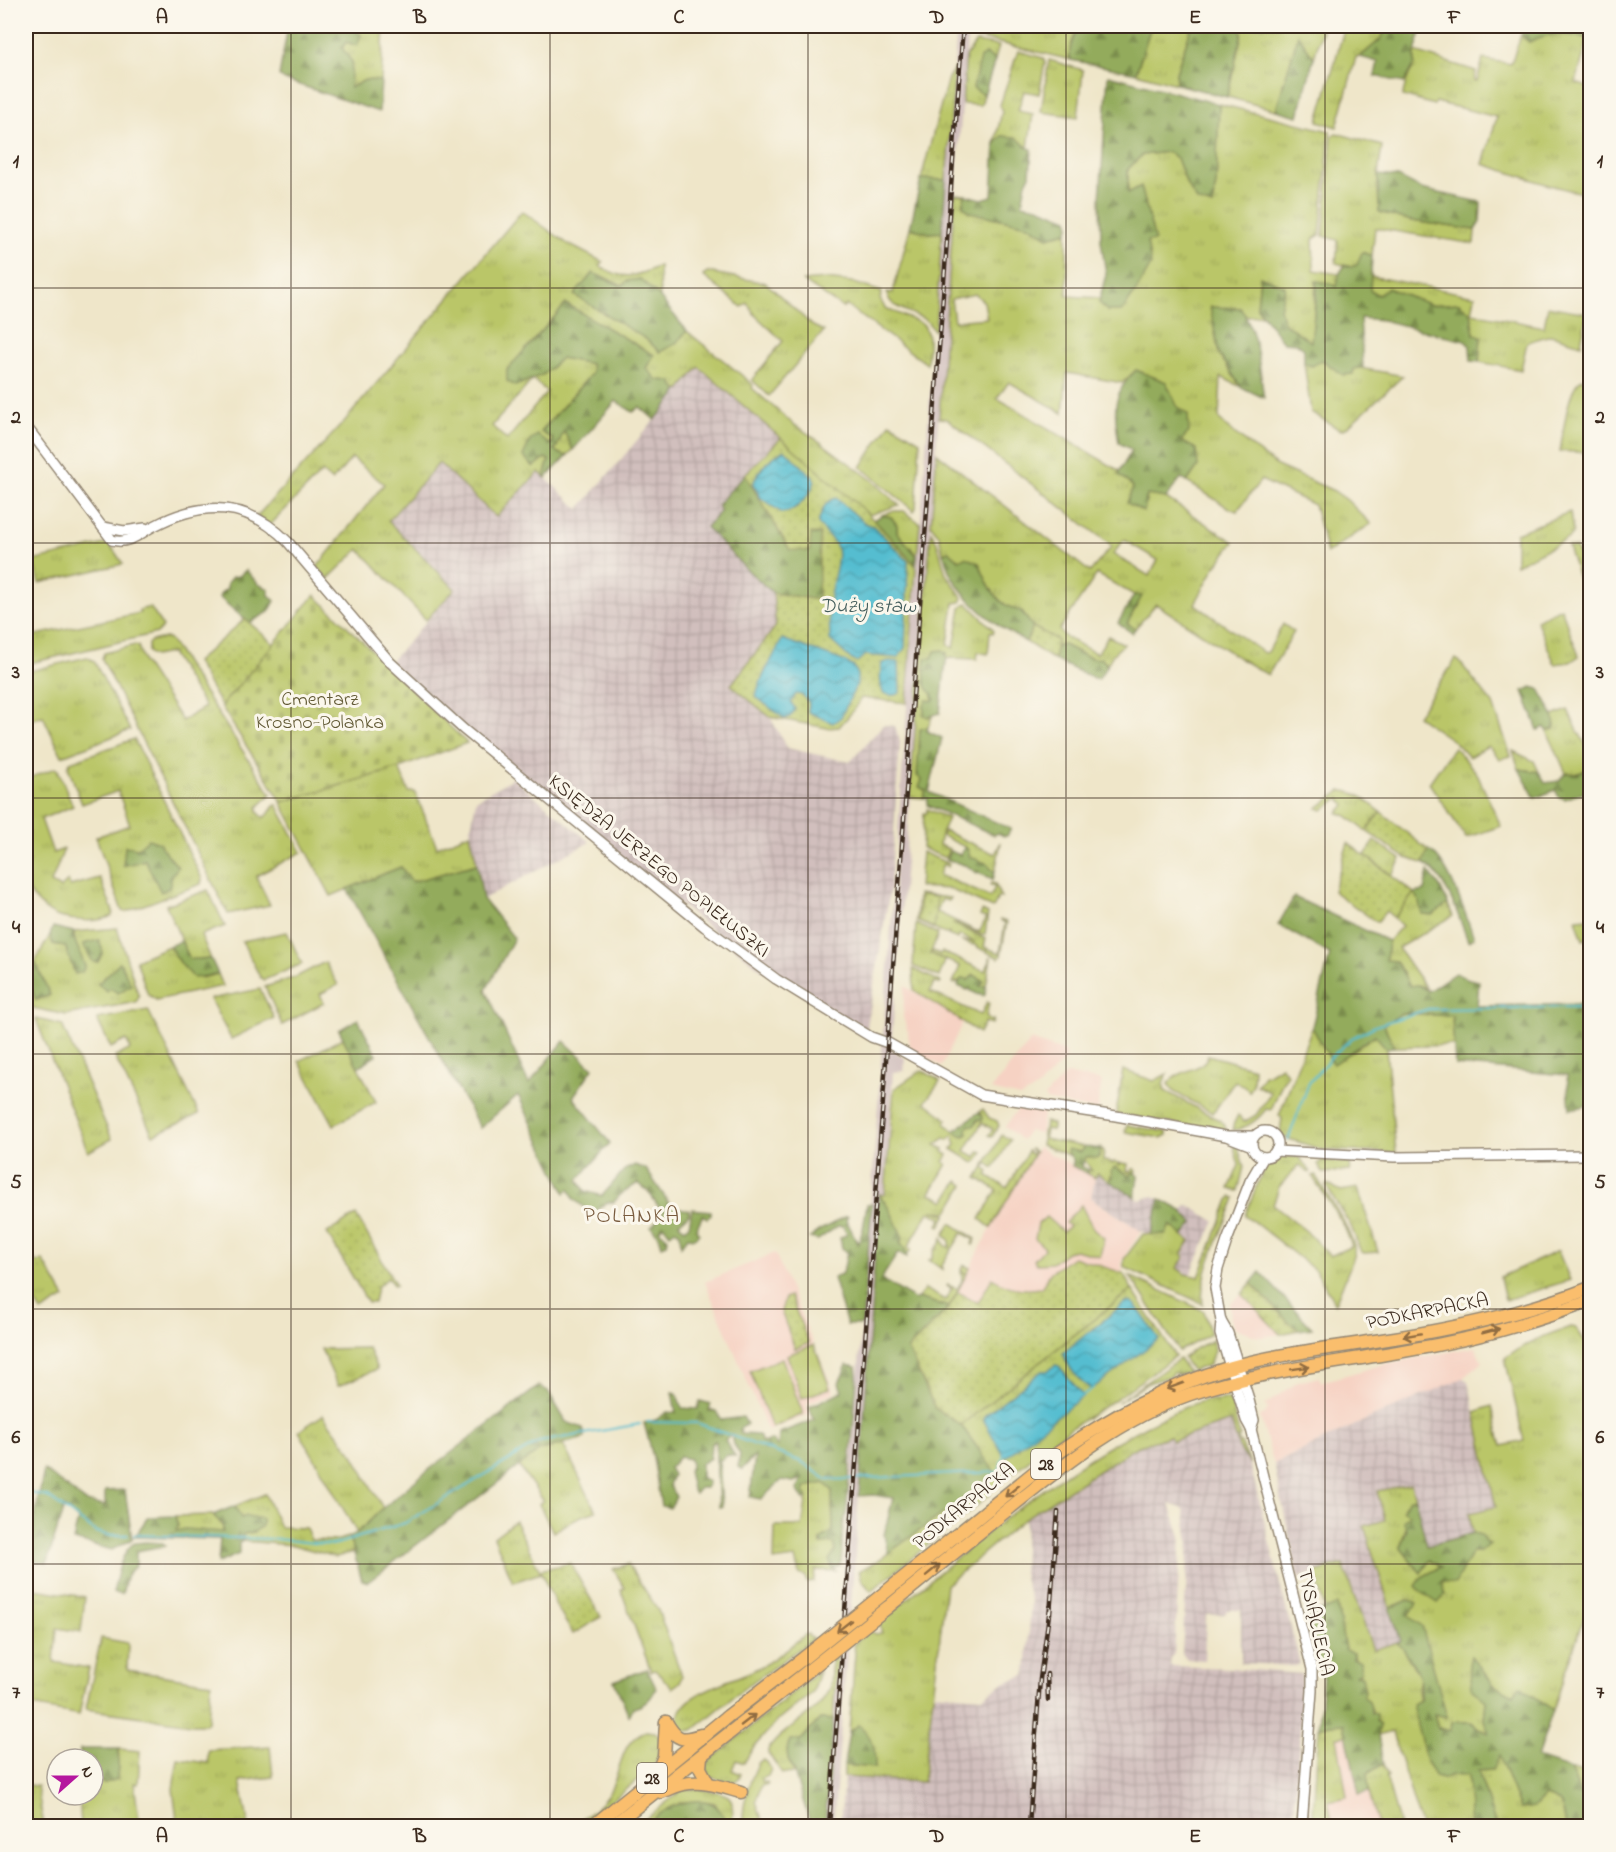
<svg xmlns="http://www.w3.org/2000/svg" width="1616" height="1852" viewBox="0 0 1616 1852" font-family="'Indie Flower',sans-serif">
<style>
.built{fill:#f6d2c3}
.industrial{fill:url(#industrial-grid)}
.railway{fill:#d1bfbd}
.grass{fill:url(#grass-tufts);stroke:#7a7843;stroke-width:1.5;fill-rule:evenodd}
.forest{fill:url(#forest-firs);stroke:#676a3d;stroke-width:1.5}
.cemetery{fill:url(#cemetery-stones);stroke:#7a7843;stroke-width:1.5}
.park{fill:url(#park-dots);stroke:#7a7843;stroke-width:1.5}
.pitch{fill:#bac668;stroke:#7a7843;stroke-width:1.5}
.water{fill:url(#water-waves);stroke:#487477;stroke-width:1.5}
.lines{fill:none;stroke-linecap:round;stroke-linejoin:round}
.stream{stroke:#54bdd0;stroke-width:2}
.minor-casing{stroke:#958874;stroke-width:12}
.major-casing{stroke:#958874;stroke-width:15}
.minor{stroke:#fff;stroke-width:9}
.major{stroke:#fabe6d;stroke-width:12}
.rail-casing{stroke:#3b2a1e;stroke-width:4.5}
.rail{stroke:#fbf7ec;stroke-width:2;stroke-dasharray:7;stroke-linecap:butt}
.major-bridge-casing{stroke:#958874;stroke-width:15;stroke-linecap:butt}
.major-bridge{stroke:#fabe6d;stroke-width:12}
.oneway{stroke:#916d42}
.grid{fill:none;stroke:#3b2a1e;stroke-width:1.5;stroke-opacity:0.55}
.labels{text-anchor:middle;stroke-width:6;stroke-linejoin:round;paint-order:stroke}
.shield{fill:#fbf7ec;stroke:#75685c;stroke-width:1.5}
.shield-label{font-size:18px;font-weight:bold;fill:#3b2a1e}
.park-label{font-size:20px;fill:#615934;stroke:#fbf7ec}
.street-label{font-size:20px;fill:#3b2a1e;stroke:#fbf7ec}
.water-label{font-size:21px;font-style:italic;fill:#445d5c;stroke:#fbf7ec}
.quarter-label{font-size:22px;letter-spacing:1.5px;fill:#795b3e;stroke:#fbf7ec}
.neatline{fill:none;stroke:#3b2a1e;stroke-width:2}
.grid-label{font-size:20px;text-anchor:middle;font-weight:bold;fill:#3b2a1e}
</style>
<defs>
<pattern id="industrial-grid" width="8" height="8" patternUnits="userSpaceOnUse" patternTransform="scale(1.5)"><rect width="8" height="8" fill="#d1bfbd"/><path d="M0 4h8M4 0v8" fill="none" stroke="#b4a4a2"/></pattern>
<pattern id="grass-tufts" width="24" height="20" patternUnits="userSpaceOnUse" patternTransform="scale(1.5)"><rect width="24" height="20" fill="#bac668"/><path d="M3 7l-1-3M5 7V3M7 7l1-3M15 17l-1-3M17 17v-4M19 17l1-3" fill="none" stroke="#a1aa5a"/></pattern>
<pattern id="forest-firs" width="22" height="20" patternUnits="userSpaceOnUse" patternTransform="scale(1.5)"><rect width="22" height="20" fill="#93ab5c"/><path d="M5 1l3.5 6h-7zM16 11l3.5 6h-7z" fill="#798b4b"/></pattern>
<pattern id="cemetery-stones" width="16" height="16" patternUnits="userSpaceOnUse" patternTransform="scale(1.5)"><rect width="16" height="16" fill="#bac668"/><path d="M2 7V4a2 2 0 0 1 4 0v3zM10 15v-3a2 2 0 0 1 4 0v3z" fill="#a1aa5a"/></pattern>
<pattern id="park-dots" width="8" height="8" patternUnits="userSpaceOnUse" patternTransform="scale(1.5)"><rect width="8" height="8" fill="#bac668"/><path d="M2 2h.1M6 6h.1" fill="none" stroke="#a1aa5a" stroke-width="1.8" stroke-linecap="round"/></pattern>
<pattern id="water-waves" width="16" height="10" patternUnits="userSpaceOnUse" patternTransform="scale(1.5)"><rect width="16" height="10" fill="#54bdd0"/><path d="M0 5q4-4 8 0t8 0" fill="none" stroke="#479aa8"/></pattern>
</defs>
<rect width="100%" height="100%" fill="#fbf7ec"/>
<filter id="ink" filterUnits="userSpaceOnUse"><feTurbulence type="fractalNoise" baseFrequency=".0167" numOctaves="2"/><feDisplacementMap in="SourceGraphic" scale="12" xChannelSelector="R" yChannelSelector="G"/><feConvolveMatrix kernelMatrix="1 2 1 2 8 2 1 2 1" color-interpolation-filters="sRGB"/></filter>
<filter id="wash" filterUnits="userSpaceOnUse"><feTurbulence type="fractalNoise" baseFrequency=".008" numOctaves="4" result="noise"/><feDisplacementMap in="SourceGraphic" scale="24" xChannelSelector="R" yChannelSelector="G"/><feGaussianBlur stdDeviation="1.35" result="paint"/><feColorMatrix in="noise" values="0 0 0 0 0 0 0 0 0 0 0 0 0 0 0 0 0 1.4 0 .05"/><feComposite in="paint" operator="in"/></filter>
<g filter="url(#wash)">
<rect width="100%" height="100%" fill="#efe6c9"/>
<g class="built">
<path d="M905,986L963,1022L942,1066L911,1051L909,1046L908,1032L903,1017Z"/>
<path d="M1031,1040L1063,1051L1066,1053L1065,1060L1039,1086L1029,1093L1020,1097L991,1090Z"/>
<path d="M1066,1074L1102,1081L1098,1103L1099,1111L1046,1100L1045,1096Z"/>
<path d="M1020,1106L1044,1110L1040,1133L1028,1131L1022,1140L1005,1127Z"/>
<path d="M1038,1147L1095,1178L1091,1198L1141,1231L1121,1261L1123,1273L1132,1289L961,1425L908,1349L949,1307L1000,1212Z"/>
<path d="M775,1253L834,1392L806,1404L809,1414L768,1431L705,1282Z"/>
<path d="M1242,1294L1280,1334L1263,1337L1255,1336L1234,1327L1231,1319L1230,1303Z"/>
<path d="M1475,1347L1482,1362L1458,1382L1370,1418L1274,1464L1260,1416L1265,1414L1268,1409L1265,1405L1298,1382L1319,1377L1321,1382L1389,1363Z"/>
<path d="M1346,1736L1359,1794L1369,1792L1378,1826H1333L1328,1801L1347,1797L1337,1737Z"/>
</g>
<g class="industrial">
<path d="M699,367L781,438L717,504L721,511L724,547L773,593L776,626L731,685L770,717L787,748L850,762L883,725L895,726L900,742L890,889L866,1033L762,970L546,797L511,774L480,743L390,662L455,589L388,522L439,463L496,517L539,472L579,509Z"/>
<path d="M513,778L590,842L483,899L470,834L476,800Z"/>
<path d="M1096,1173L1139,1200L1153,1196L1160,1199L1151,1235L1141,1231L1091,1198Z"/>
<path d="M1188,1205L1215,1221L1190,1275L1177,1268L1184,1258L1183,1236L1193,1224L1182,1211Z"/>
<path d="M1463,1378L1468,1381L1496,1507L1469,1513L1473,1533L1427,1546L1385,1520L1365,1526L1402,1641L1373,1650L1344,1564L1298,1578L1274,1464L1370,1418Z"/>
<path d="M1231,1420L1239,1448L1250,1464L1300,1664L1295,1666L1241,1663V1610H1227L1225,1614L1206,1615L1204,1660L1186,1659L1182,1653L1189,1541L1184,1509L1170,1504L1181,1536L1174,1654L1171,1657L1170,1666L1230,1668L1301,1674L1303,1691L1293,1826H840L844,1777L923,1781L933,1693L983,1697L1003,1683L1026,1675L1031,1602L1023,1574L1025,1518L1136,1447L1170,1436L1172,1440Z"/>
</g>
<path class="railway" d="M957,26H968L891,1049L905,1058L904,1071L893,1072L885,1195H878L855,1554L833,1826H825Z"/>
<g class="grass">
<path d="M349,26H384L381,81L365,80L350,88L342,48L346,42L361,35Z"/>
<path d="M975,26H1078L1069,57L1071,60L979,38L975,35Z"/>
<path d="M1151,26H1192L1176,73V84L1136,73Z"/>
<path d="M1238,26H1323L1314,58L1298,36L1276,110L1227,97L1242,33Z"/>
<path d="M1345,26H1387L1381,39L1360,57H1356L1337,127L1318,121Z"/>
<path d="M1544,34H1568L1588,38L1576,83L1590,88V195L1549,185L1483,164L1497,117L1435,102L1434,105L1403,96C1404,79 1415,69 1415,52L1476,71L1474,81H1477L1483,59L1511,64L1521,35L1529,42Z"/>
<path d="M976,42L999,46L995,60L986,54L973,87L984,95L981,105L962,104L966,56Z"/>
<path d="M1018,51L1043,58L1045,62L1039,94L1024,91L1018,111L1033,114L1028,148L1002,136L995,144L1002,111L1000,105Z"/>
<path d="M1049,60L1083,70L1078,117L1041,112Z"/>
<path d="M955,67L946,180L921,179L948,78Z"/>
<path d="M1219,104L1330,131L1320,235L1313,239L1314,267V270L1339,274L1337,288L1316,282L1312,343L1283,322L1280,309L1260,277L1257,307L1262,315L1247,316L1240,308L1219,354L1241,387L1221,377L1219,418L1225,426L1277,466L1334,491L1347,500L1371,524L1327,553L1314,505L1261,480L1237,511L1229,508L1187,482L1198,466L1180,441L1188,415L1177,406L1166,382L1136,370L1122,383L1067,373L1063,413L1009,382L997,398L1120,471L1118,474L1134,487L1128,503L1144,512L1147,495L1166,498L1234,542L1215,567L1195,604L1264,653L1268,652L1283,624L1294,632L1268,675L1239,658L1156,604L1135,629L1127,624L1141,596L1134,595L1097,574L1059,630L1065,637L1097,654L1108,636L1124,644L1113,654L1107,665L1105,662L1084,655L1062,644L1056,646L1057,640L1033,627L1021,611C997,607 987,584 979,563L959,560L949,551L943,553L939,535L931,525L937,453L1090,572L1112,546L947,419L939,418L955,194L965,195L963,206L971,212L1028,225L1048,237L1067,232V296L1100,298L1099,303H1127L1138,288L1147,241H1154L1141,186L1128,194V169L1142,155L1168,152L1177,158L1187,185L1212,206L1216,184ZM975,294L984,302L987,318L954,321L951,299ZM1124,540L1158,560L1149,576L1113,554Z"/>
<path d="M1336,133L1382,146L1378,175L1379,212L1412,221L1475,230L1474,244L1375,228L1372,256L1362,253L1358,265L1351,267L1336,263L1338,240L1323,236L1332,136Z"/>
<path d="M522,211L568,244L603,262L600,266C622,281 636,277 659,266L660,299L640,279L622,286L606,278L646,339L660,352L675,344L687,331C709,350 732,366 753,385L752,388L793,424L815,438L872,480L899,505L869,515L699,367L678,392L671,381L657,380L646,368L654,355L566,304L507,370L515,386L544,374L561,358L591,364L592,373L541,431L553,440L549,445L537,435L523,456L545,458L549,460L544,477L539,472L496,517L439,463L388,521L455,589L426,620L359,549L328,579L317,567L384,484L352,458L332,481L322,472L270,525L256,517L343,423ZM533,379L547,392L507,440L492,426Z"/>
<path d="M910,228L930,233L942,232L935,331C932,328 929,323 925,320C914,312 888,309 887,293L893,292Z"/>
<path d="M707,272L766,283L813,326L824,331L769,396L752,380L783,341L756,316L747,303L742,307L703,276Z"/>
<path d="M1370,276L1475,296L1472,313L1544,327L1548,306L1587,313L1581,344L1551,335L1527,342L1521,370L1479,362L1481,336L1474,334L1471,313L1459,303L1431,305L1388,288L1378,296L1370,290Z"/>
<path d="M825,279L851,282L882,292L880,299L885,308L923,324C931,336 928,351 927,364L846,305L843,308L803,281Z"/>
<path d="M1322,360C1349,367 1375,370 1403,376L1346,428L1340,430L1311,412L1304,363L1312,366Z"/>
<path d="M1590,377V453L1560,451C1563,435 1567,395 1578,382C1581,379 1586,378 1590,377Z"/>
<path d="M890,423L920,441L916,508L914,511L861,467Z"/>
<path d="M564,431L573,450L567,456L557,453L554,449L557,447L560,436Z"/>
<path d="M892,511H904L920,523L917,556L897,532V525L891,517L882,515Z"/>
<path d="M1570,512L1573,533L1569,538L1516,565V533Z"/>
<path d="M931,532L937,542L946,574L963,598L961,602L954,603L948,645L954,648L961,608L967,603L994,630L993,633L990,632L988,654L978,652L977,659L950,658L945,660L947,653L935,655L932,658L933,702L929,700L928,717H932L928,727L920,730L921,777L926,791L923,798L910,797Z"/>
<path d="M109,543L123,564L39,583L33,561Z"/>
<path d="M1568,547L1576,548L1578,551L1590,593V615Z"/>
<path d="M150,607L163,627L157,633L26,664V637L140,613L139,610Z"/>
<path d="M1561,608L1579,656L1570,662L1555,664L1536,620Z"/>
<path d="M165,638L169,639L172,643L271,794L258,807V812L263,817L267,816L274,806L277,805L302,852L256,876L270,905L228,914L102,659L104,653L135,645L138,646L144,663L182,721L205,707L171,653L154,656L148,652V644L151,641Z"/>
<path d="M87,657L94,661L130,730L62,756L43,716L26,721V672Z"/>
<path d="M1456,659L1459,661L1493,704L1511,756L1500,759L1488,746L1469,757L1455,742L1417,716Z"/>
<path d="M1568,710L1579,733L1590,752V768L1577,774L1566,773L1547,731L1553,729L1555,726L1553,716Z"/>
<path d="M134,739L202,879L201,884L125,912L122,911L96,837L130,825L118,791L82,804L68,767L70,762Z"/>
<path d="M1454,747L1476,772L1501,826L1466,838L1429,783Z"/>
<path d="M1513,751L1534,761L1539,772L1519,769Z"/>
<path d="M55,768L58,770L73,806L41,819L53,853L64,849L51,883L60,888L68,881L70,886L100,878L113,911L112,916C97,923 74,921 59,917C46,913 33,898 26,888V779Z"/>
<path d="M399,768L409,792H415L437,847L470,833L477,864L411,882L401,867L331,896L281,802Z"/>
<path d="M1341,791C1357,790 1369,803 1381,812L1366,831L1347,816L1338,813L1345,805L1340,798L1323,810L1317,808Z"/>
<path d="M927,809L948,818L941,834L939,845L949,849L945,858L922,848L924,813H927Z"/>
<path d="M944,831L995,854L1001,842L995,872L991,869L988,864L970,857L963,846L942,836Z"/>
<path d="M1375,841L1401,859L1392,875L1365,855Z"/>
<path d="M922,852L949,864L948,867L943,864L939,875L990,897L995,887L990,885L991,883L995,884L1001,898L998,897L994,907L992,908L949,889L919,887Z"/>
<path d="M208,890L225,926L201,935L211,959L190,960L166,905Z"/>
<path d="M1414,893L1432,915L1448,904L1453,916L1398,948L1426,988L1418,985L1409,986L1402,971L1386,960L1388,941L1402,926L1394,918Z"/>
<path d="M918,894L950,898L948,901L942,899L937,912L976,931H980L986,918L980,916L982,911L988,914L985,934L982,935L954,923L953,924L986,939L984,947L1000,953L1005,923L1000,920L1007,922L1001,956L999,958L987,952V950L984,951L973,944L972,945L961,941L975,942L959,935L958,939L948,935L949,933L945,934L916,921Z"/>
<path d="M1590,918L1589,938L1583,940L1576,919Z"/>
<path d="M916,924L938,934L930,955L933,951L940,954L942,952L985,971L990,961V957L991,958L986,986H979L983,982L974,975L968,980L964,978L960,980L959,985L956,982L955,984L953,983L960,966L932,954L945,961L939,977L913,966Z"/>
<path d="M117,928L139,997L136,1002L66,1015L33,1008L26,1004V977L36,1000L50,995L35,962L50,935L53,944L65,946L75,973L74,932Z"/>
<path d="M287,932L302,964L264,980L260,977L242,941Z"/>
<path d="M169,946L182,965L202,978L218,974L223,986L156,1000L148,995L136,960Z"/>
<path d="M325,962L338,985L320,994L324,1003L282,1025L265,987L296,977Z"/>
<path d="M913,969L941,982L940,984L934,982L930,992L981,1015L987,1002L989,1003L986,1017L991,1021L993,1020L992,1024L985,1022L979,1033L914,990Z"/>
<path d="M260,989L274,1018L231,1039L210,999Z"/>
<path d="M148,1010L199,1114L153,1135L115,1057L131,1049L126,1040L111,1048L97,1019Z"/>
<path d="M1402,1013L1452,1016L1454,1045L1394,1047L1384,1025Z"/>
<path d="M36,1019L62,1025L112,1139L88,1152Z"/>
<path d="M1312,1027L1333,1064L1376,1035L1386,1048L1396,1153L1323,1150L1283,1137L1280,1133L1282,1118L1279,1116Z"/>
<path d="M343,1038L376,1102L334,1125L299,1061Z"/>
<path d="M1208,1055L1254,1068L1253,1085L1249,1092L1247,1089L1235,1081L1213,1113L1174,1092L1168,1084C1177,1069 1203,1072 1208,1055Z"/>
<path d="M1281,1066L1288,1075L1283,1081L1271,1110L1266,1109C1259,1119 1246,1129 1233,1130V1125L1238,1115L1244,1122L1256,1115L1271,1093L1257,1085L1265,1074L1267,1075Z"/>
<path d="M922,1070L940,1081L925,1102L947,1119L945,1123L958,1134L965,1136L968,1134L966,1129L969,1125L977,1122L982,1114L979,1112L983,1109L989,1118L997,1121L999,1126L992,1137L989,1135L993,1129L982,1123L965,1151L976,1157L980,1151L983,1152L978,1161L974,1163L952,1149L956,1145L953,1135L948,1140L945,1138L935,1145L944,1149L943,1152L948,1155L944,1162L947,1164L930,1193L945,1201L958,1181L964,1185L948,1212L932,1211L947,1214L940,1226L938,1225L942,1218L929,1212L908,1247L911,1250L908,1253L904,1252L903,1246L900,1243L903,1238L890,1210L879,1194L885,1195L894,1089Z"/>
<path d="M1123,1070L1154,1081L1167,1074L1163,1083L1165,1091L1219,1120L1224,1124L1226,1129L1222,1132L1116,1114Z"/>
<path d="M1045,1122L1052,1124V1130L1046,1129L1044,1139L1085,1147L1081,1152H1068L1071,1156L1041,1145Z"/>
<path d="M1127,1125L1167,1132V1135L1161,1138L1125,1132Z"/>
<path d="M1002,1135L1010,1140L994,1168L987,1163L984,1168L989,1172L987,1175L1007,1188L1028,1151L1032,1155L1033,1152L1030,1149L1035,1152L991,1228L980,1219L997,1190L977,1178Z"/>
<path d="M1233,1145L1238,1147L1244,1167L1238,1191L1229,1189L1239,1165Z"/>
<path d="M1101,1148L1104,1152L1103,1160L1111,1162L1112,1164L1114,1162L1119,1163V1165L1121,1163L1128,1164L1127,1171L1131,1172L1132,1169H1135L1138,1176L1136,1173L1130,1177L1120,1170L1112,1173L1109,1181L1097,1173L1095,1178L1086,1173L1089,1170L1092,1171L1085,1161V1157H1099Z"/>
<path d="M1280,1156L1299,1157L1310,1171L1309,1173L1299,1165L1279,1187L1273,1205L1306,1231L1330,1256L1352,1246L1343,1224L1312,1176L1315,1175L1343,1220L1354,1245L1355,1254L1335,1304L1316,1271L1245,1215L1266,1163Z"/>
<path d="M1322,1160L1349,1163L1350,1171L1323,1173L1318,1164Z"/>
<path d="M1327,1184L1341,1191L1358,1188L1378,1252L1365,1253L1361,1252L1351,1226L1326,1186Z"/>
<path d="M1232,1197L1235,1198C1225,1226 1198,1275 1203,1304L1124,1267V1259L1143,1234H1165L1170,1225L1190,1241L1182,1253L1184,1258L1177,1268L1185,1274L1199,1277L1229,1200Z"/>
<path d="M1081,1205L1094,1230L1104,1238L1100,1256L1075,1250L1067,1252L1052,1263L1037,1264L1034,1260L1045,1248L1035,1239L1038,1224L1046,1217L1063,1232L1069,1226L1065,1223Z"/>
<path d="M951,1223L976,1239L973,1245L972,1244L974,1239L962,1233L941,1267L943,1270L929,1260L932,1259L935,1249H938L937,1247L941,1243L942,1238L945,1245L950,1248V1241L944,1235Z"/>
<path d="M26,1241L36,1263L43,1260L65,1298L41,1312L26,1286Z"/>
<path d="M1558,1251L1570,1280L1505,1300L1500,1277Z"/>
<path d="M964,1265L970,1268L949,1307L918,1298L925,1289L945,1300L952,1289L947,1286L948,1285L957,1289L962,1280L961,1271L966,1274L961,1269Z"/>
<path d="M1130,1276L1204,1311L1211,1334L1179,1351Z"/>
<path d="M1132,1289L1175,1356L1116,1399L1071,1428L990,1490V1495L871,1591L862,1580L859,1571L880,1559L996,1475L961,1425Z"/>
<path d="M1571,1327L1576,1328L1584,1340L1590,1338V1613L1586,1612L1553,1710L1520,1687L1514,1695L1495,1686C1485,1704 1481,1714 1489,1733L1478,1729L1472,1722H1452L1451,1731L1438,1728L1434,1714L1447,1716L1409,1616V1600L1390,1608L1364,1526L1385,1520L1377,1491L1411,1484L1415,1498L1409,1499L1403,1509L1410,1514L1400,1547L1420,1572L1430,1560L1441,1567L1422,1577L1420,1591L1438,1602L1441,1582L1455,1583L1472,1552L1489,1544L1486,1543L1481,1536L1473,1533L1469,1513L1496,1507L1475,1412L1492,1406L1502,1446L1524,1441L1505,1358C1525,1343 1547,1334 1571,1327Z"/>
<path d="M1213,1340L1214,1351L1209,1365L1192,1371L1183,1358L1196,1348Z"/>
<path d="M368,1348L377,1369L338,1386L321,1349Z"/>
<path d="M1179,1359L1188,1372L1177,1375L1176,1373L1171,1374V1376L1148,1383L1118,1402Z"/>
<path d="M1225,1399L1231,1401L1240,1437L1238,1438L1239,1443H1241L1250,1464L1239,1448L1231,1421L1172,1441L1170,1436L1136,1447L1025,1518L946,1585L923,1782L844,1777V1765L875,1768L859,1725L849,1732L855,1654L854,1643L869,1631L876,1634L882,1633L879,1623C962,1553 1051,1474 1148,1425C1166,1416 1184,1406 1203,1401C1210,1399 1218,1401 1225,1399Z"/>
<path d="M323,1415L352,1453L383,1508L357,1533L299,1431Z"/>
<path d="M563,1444L596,1511L579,1517L553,1532L539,1504L543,1500L519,1466L540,1450Z"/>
<path d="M824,1483L832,1490L833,1531L821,1539V1544L834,1542L836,1550L833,1569L836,1571L815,1570L814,1582L807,1583L805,1576L799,1574L795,1558L774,1561L775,1526H802L807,1496L804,1492L805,1487Z"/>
<path d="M265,1494L280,1527L306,1528L311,1540L335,1541L349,1537L354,1552L336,1557L293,1545L243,1541L241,1518L235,1506Z"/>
<path d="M213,1515L223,1525V1532L175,1531L178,1526L175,1516Z"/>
<path d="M515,1521L541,1573L513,1582L494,1537Z"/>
<path d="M628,1564L658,1610L682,1676L680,1682L672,1688L655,1670L651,1671L621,1590L625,1588L613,1569Z"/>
<path d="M1343,1564L1373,1650L1397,1642L1403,1648L1420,1678L1418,1689L1427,1763L1435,1777L1443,1779L1451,1775H1468L1471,1826H1421L1392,1732L1378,1736C1379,1726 1371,1702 1363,1698L1356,1675L1354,1653L1345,1650L1337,1606L1325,1610L1315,1572Z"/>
<path d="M28,1588L85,1597L81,1632L57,1628L54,1662L89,1668L79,1715L26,1705V1610Z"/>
<path d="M806,1634L813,1639L743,1689L693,1730L685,1731L678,1726C674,1691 737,1681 760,1667C777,1658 791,1646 806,1634Z"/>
<path d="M101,1638L128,1643L127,1670L211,1683L208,1721L205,1724H191L86,1709Z"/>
<path d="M837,1656L833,1720L820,1719L801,1740H790C784,1751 789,1763 794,1774L782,1773L768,1753V1750C784,1725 823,1714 830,1685C831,1677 831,1668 832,1660Z"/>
<path d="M819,1671L812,1693L776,1722L753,1748L744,1763L736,1760L732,1770L741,1774L739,1779L731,1783L710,1777L706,1766L707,1763Z"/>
<path d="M1344,1724L1346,1736L1337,1737L1347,1797L1328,1801L1333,1826H1312L1319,1728L1330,1725Z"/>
<path d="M646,1731L655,1732L659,1736L662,1749L654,1766L581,1826H571C584,1817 598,1809 607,1796C622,1775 618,1741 646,1731Z"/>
<path d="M270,1746L273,1777L240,1781L249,1826H178L173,1789L178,1759L208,1763V1750Z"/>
<path d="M119,1749L140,1751L138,1784L134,1783L140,1826H81L79,1795H93V1780L105,1783L117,1779Z"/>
<path d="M1499,1755L1520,1809L1534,1807L1545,1796C1564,1800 1563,1809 1566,1826H1496L1478,1771L1492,1770Z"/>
<path d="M763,1760L767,1762L771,1769L768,1776L761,1779L762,1783L767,1782L768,1784L761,1786L756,1801L764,1826H743C742,1804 749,1782 759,1762Z"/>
<path d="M1383,1764L1388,1776L1386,1777L1400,1826H1378L1369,1792L1367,1774Z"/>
<path d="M1570,1769L1590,1776V1817Z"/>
<path d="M26,1785L37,1786L44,1826H26Z"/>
<path d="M683,1789C693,1789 723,1789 730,1798C735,1804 732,1819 732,1826H727L715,1803L704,1801L681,1802L647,1826H637Z"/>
</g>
<g class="forest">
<path d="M288,26H349L361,35L357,46L346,42L342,48L352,62L350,88L365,80L381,81L379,112L285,80L279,76Z"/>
<path d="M1078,26H1151L1136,73L1071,60C1067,49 1075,37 1078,26Z"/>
<path d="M1192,26H1238L1242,33L1227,97L1176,84V73Z"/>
<path d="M1387,26H1423L1415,52V64L1404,83L1375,76L1378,62L1360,57L1381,39Z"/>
<path d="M1524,26H1590L1588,38C1565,34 1550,31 1529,42L1521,35Z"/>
<path d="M1298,35L1314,58L1298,116L1276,110Z"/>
<path d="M985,54L995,60L984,95L973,88L980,58Z"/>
<path d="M1108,75L1219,104L1216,184L1212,206L1197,201L1187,185L1177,158L1168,152L1142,155L1128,169V193L1141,186L1155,241L1147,242L1151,265L1138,288L1122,311H1107L1099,302L1106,274L1101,241L1100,199Z"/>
<path d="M1002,136L1016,137L1028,148L1032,149L1030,175L1026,183L1022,204L1038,207L1068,219L1070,225L1067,232L1048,237L1028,225L970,212L963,206L965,195L982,199L992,196L995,144Z"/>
<path d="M1378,175L1398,177L1421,189L1481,202L1480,223L1475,230L1412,221L1379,212Z"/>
<path d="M921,179L946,180L942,232L930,233L910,228Z"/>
<path d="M1362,252L1372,256L1370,290L1378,295L1388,288L1431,305L1459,303L1471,313L1474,334L1481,336L1479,362L1471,361L1470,346L1465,341L1382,320L1360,318L1363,367L1354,369L1353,374L1343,375L1322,360L1312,366L1304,363V349L1296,343L1283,342L1257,307L1260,276L1285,286L1280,309L1283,322L1311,342L1317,291L1316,281L1330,283L1337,287L1339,274L1345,265L1351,267L1357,265Z"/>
<path d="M593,273L622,286L627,281L640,279L657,294L687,331L675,344L660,352L646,339L574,295Z"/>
<path d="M566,304L654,355L646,368L657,380L671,381L678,392L655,420L640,407L633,412L616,401L573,450L564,431L557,447L554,449L558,453L567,456L546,478L544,477L549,460L545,458L534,467L523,456L530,441L537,435L550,445L553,439L541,432L592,373L591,364L561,358L544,374L515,386L507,381V370Z"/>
<path d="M1210,307L1240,308C1257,327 1260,372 1264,398L1241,387L1219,354Z"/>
<path d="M1136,370L1166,382L1177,406L1188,415L1189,432L1181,441L1196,449L1198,466L1187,482L1181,478L1166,498L1147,495L1144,512L1127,503L1133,487L1118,474L1132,450L1119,443C1114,410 1111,394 1136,370Z"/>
<path d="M745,474L790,550L811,533L821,534L818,600L773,593L744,567L706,527L721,511L717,505Z"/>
<path d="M882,515L891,517L897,525V532L917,556L916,566L874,520Z"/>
<path d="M949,551L959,560L965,557L979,563C987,584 997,607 1021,611L1033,627L1026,642C997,627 968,604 951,575C947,568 946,560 943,553Z"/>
<path d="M246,570L258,584L269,589V595L275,601L269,612L249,623L219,597L222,592L227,589V583L232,577L239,576Z"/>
<path d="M1134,595L1142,596L1127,624L1135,629L1132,633L1118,623Z"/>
<path d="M1062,644C1073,649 1088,661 1101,658L1107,665L1098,680L1054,660L1056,646Z"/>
<path d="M943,650L947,653L940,713L928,717L924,715V706L926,700L933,701V694C921,686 925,672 926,658H932L935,651Z"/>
<path d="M1532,687L1539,689C1545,701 1557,716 1554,729L1547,731L1545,727L1538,730L1523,691Z"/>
<path d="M928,727L927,731L942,738L929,792L1011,829L1007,836H1004L998,833L994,835L927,805L928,798H923L926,791L919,787L922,780L917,776L920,729Z"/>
<path d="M1590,768V790L1565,799L1559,797L1555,790L1535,798L1519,769L1539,772L1545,783L1559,781L1566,773L1577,774Z"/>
<path d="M148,839L160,843L161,847L178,867L172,875L169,888L161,892L145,860L123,866L125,846L138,848Z"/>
<path d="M965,847L968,850L970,857L988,864L991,869L995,872L993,880L991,878L980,874L978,871L977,873L967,866L946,859L950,851L960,855Z"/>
<path d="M1428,850C1448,858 1467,919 1474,938L1468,941C1459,918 1446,875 1423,863Z"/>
<path d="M477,864L483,899L514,938L486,990L529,1084L564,1041L593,1068L573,1097L610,1143L578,1180L585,1191L602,1196L624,1170L635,1165L646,1169L671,1206L689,1210V1214L679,1223L684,1229L689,1225L692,1209L711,1211V1215L707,1218L703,1215L696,1229L699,1234L695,1238L688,1237L681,1246L680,1233L675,1230L670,1234L663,1225L659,1230L668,1238L667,1244L662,1246L659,1236L651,1227L663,1213L648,1191L638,1183L621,1194L614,1202L606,1203L592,1214L574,1199L569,1189L565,1193L518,1095L480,1128L347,889L401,867L412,882Z"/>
<path d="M1428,871L1440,887L1448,904L1432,915L1422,914L1418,898L1414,893L1424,891Z"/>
<path d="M1294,897L1388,941L1386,960L1396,961L1410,986L1418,985L1428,991L1455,973L1469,979L1479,981L1477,1006L1590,1004V1105L1570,1109L1567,1075L1455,1065L1452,1016L1402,1013L1384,1025L1394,1047L1386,1048L1375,1035L1333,1064L1312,1027L1330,954L1278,925Z"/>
<path d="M53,927L74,932L73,936L85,966L82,972L75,974L65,946L53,944L50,935Z"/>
<path d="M99,940L103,952L98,962H93L83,944Z"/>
<path d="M181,941L190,959H211L218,974L194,978L182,965L169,946Z"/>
<path d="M35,962L50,995L36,1000L26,977Z"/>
<path d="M120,962L131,985L118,993L110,988L107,991L98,984Z"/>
<path d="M974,975L984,981L980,986H986L985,995L982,996L981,994L979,995L971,991L970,988L968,990L958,986L960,980L964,978L968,980Z"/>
<path d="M358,1019L377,1055L358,1067L339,1030Z"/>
<path d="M979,1112L983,1118L982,1121L978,1119L974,1126L969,1125L967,1129L968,1134L962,1136L954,1131Z"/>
<path d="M1085,1147L1101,1149L1098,1158L1085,1157L1082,1167L1089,1170L1086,1173L1072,1166L1074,1161L1067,1151L1068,1149L1081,1152Z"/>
<path d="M1115,1167L1130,1176L1134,1172L1138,1176L1135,1197L1109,1181L1112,1176L1111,1171Z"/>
<path d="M879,1194L890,1210L903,1238L900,1243L905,1249V1252L908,1253L907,1257L898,1253L881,1279L915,1300L917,1298L949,1307L908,1349L935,1408L961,1425L997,1475L888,1553L884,1535L893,1498L874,1495L859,1496Z"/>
<path d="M1160,1199L1182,1211L1193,1223L1183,1236L1170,1225L1166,1234L1151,1235Z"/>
<path d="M867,1204H872L862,1325H847L833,1278L843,1273L847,1252L842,1248L840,1238L847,1234L843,1226H838L818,1240L810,1238L818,1231L847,1216L848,1217L846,1219L858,1244L863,1229Z"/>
<path d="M1260,1272L1312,1328L1299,1330L1288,1322L1251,1283Z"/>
<path d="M847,1365L856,1367L857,1376L846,1516C839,1528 845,1550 840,1565L833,1569L829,1560L836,1550L834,1543L821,1544V1539L833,1531L832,1490L824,1483L806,1487L804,1492L807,1496L804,1499L797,1490L802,1479L794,1482L782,1480L761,1499L750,1497L755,1456L742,1469L738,1467L740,1454L734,1445L732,1435L725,1440L735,1456L728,1455L719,1461L722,1507H719L715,1441L711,1444L710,1458L701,1464V1477L708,1482L706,1488H700L695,1494L692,1489L688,1471L691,1467L690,1459L679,1457L669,1468L673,1475L669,1485L676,1497L670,1508L661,1506L653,1457L644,1423L656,1420L667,1412L676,1413L672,1392L676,1393L682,1408L698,1409L700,1401L711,1404L709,1411H716L722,1420L743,1417L747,1424L740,1429L741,1434L759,1435L762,1443L771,1440L778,1446L779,1433L814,1420L809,1407L842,1391L839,1383Z"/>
<path d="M539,1386L548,1391L566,1422L583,1428L585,1438L540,1450L368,1582L362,1580L349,1537L357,1533L383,1508L422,1475Z"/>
<path d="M44,1470L86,1502L105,1506V1491L125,1490L132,1539L112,1550L73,1540L78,1520L64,1507L47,1563L26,1560Z"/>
<path d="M1415,1498L1427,1546L1473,1533L1481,1535L1486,1543L1490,1544L1481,1552H1472L1455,1584L1441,1582L1445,1595L1438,1603L1420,1591L1416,1586L1422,1577L1441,1567L1430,1560L1421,1573L1400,1547L1407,1529L1403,1521L1410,1515L1403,1510L1409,1499Z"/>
<path d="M235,1506L241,1518L247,1516L262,1519V1526L254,1532L243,1534V1541L239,1542V1554L218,1563L220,1539L134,1537L148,1517L175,1516L178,1526L176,1531L185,1529L223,1532V1525L213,1515Z"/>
<path d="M145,1542L163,1543L165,1546L136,1551V1565L127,1575L122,1594L113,1593C116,1581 121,1548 135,1543C138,1542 141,1543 145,1542Z"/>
<path d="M1409,1600L1417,1603L1409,1616L1422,1626L1447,1717L1434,1714L1438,1728L1451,1731L1452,1722H1472L1478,1729L1489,1733L1484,1720L1486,1701L1471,1688L1469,1665L1471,1656L1495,1686L1514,1695L1520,1686L1553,1710L1537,1758L1570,1769L1590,1817V1826H1566C1563,1809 1564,1800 1545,1796L1534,1807L1520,1809L1499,1756L1492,1770L1478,1771L1496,1826H1471L1468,1775H1451L1443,1779L1435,1777L1426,1761L1412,1704L1421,1700C1419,1693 1420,1688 1420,1680C1419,1671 1404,1649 1397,1642L1401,1641L1390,1608Z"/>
<path d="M1337,1605L1345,1650L1354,1653L1353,1659L1361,1662V1672L1356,1675L1362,1676L1365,1691L1363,1697C1370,1701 1371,1705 1371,1713L1376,1714V1721L1380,1726L1378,1736L1383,1764L1367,1774L1369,1792L1359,1794L1344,1724L1330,1725L1319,1728L1323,1676L1308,1615Z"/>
<path d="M647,1669L656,1688C652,1698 644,1706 633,1708L629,1716L614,1681Z"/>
<path d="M820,1719L833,1720L825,1826H811L794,1772C788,1762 784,1750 791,1740H801Z"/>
<path d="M859,1725C874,1738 875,1749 875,1768L844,1765L849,1732Z"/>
<path d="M80,1749H119L117,1779L105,1783L93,1780V1759H79Z"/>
<path d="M695,1801C711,1800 719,1805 725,1820L701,1826H647C657,1812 678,1802 695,1801Z"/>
</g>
<path class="cemetery" d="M315,595L467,743L399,768L282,802L221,706Z"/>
<g class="park">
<path d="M781,438L867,513L916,566L907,703L861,698L853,711L839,727L827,728L770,717L731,685L776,626L773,593L818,600L820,534L811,533L810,551L790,550L745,474Z"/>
<path d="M245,619L274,644L221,706L196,662Z"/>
<path d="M1033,627L1057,640L1054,660L1026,642Z"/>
<path d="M1381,812L1428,850L1423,863L1406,858L1366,831Z"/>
<path d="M1348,843L1414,893L1394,918L1386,911L1378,921H1375L1333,891Z"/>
<path d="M920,895L937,897L934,928L918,921Z"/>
<path d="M356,1215L396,1285L394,1286L388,1278L377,1287L374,1303H368L327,1233Z"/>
<path d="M1073,1257L1123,1273L1132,1289L961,1425L935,1408L908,1349L949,1308L958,1292L978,1303L992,1278C1007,1288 1024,1291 1041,1288L1051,1272Z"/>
<path d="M1251,1283L1288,1322L1299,1330L1280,1334L1242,1294Z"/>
<path d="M790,1296L809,1343L795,1349L781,1311L785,1298Z"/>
<path d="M570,1563L601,1617L573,1634L557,1608L540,1570Z"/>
</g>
<g class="pitch">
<path d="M814,1345L830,1388L802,1398L787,1355Z"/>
<path d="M782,1358L803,1414L772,1428L750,1371Z"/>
</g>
<g class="water">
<path d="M785,450L812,476L815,481C810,496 797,511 782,513L761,498L753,484C758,470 771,457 785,450Z"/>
<path d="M836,498L865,523L874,527L908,561L905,648L898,658L865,655L857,662L852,660L830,640C830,626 828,611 830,597C831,583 842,558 836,545C833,540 822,530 818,523C822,512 823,502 836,498Z"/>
<path d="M782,639L846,662L854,667L857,673V684L841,717L833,723L808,712L809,703L802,695L796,694L791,702L795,709L791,716L785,719L756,697C758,680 775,655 782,639Z"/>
<path d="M889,661L899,662L900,693C895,697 889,695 883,693C879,682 880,674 882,663Z"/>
<path d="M1129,1302L1134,1303L1159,1339L1092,1389C1081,1385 1066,1364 1063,1353L1125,1303Z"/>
<path d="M1055,1365L1059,1366L1083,1396L1006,1457L1003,1454L983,1419L984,1416L1042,1371H1047Z"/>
</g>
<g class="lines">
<g class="stream">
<path d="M1288,1140L1309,1083L1332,1056L1352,1038L1375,1026L1428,1009L1582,1007L1590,1010"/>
<path d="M1080,1397L1093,1388"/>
<path d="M647,1422L697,1423L802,1462L827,1480L999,1472L1004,1454"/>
<path d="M26,1492L48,1497L96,1532L107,1535H128"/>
<path d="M134,1535L276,1539L333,1545L405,1523L539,1442L640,1424"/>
</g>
</g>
</g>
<g filter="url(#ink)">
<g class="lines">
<defs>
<g id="minor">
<path d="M26,426L112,540"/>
<path d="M103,527L124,531L145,528"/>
<path d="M112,540C129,545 140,533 154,526C203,500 248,501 288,542L390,662L463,729L705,927L776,979L871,1037L888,1043L981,1095L1116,1116L1226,1136L1252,1146"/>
<circle cx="1265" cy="1144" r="13"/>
<path d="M1228,1136H1254"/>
<path d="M1275,1151L1394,1157L1590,1155"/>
<path d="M1221,1321L1220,1334L1246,1420L1251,1429L1312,1669V1691L1302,1826"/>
<path d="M1251,1429L1254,1420L1248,1396L1228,1333L1221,1321L1215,1288L1218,1269L1227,1241L1250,1181L1264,1157"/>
</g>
<g id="major">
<path d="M882,1595L1058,1453C1111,1417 1166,1386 1228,1368C1275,1354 1326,1349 1375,1341C1448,1330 1522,1315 1590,1288"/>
<path d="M888,1607C929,1573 970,1540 1011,1507C1066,1463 1122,1418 1190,1394C1259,1371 1331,1364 1403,1351C1466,1341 1530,1324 1590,1301"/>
<path d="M666,1722C677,1741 682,1741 701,1735"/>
<path d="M701,1756L700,1768L708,1783"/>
<path d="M658,1771L664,1756L666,1722"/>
<path d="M661,1792C669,1790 676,1785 684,1784C703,1780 722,1787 741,1792"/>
<path d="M593,1826L728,1716L805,1657"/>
<path d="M612,1826L813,1667"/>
</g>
</defs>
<use href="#minor" class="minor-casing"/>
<use href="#major" class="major-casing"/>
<use href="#minor" class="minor"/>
<use href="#major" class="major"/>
<defs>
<g id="rail">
<path d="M1050,1614L1058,1512"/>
<path d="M1047,1674L1048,1700"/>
<path d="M829,1826L963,26"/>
<path d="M1029,1826L1040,1679L1050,1607"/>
</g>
</defs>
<use href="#rail" class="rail-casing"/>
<use href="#rail" class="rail"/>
<defs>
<g id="major-bridge">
<path d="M805,1657L882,1595"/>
<path d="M813,1667L888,1607"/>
</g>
</defs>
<use href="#major-bridge" class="major-bridge-casing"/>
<use href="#major-bridge" class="major-bridge"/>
</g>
<defs><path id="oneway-shaft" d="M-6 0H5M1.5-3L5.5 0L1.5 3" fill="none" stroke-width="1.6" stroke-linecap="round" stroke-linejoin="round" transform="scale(1.5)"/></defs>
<g class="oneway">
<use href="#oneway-shaft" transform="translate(1491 1331) rotate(-15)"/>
<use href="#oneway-shaft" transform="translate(1412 1335) rotate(170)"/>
<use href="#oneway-shaft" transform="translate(1300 1368) rotate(-9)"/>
<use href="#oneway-shaft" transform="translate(1175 1386) rotate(159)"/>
<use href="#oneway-shaft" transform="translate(1012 1491) rotate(141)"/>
<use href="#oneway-shaft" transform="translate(933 1570) rotate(-39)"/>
<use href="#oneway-shaft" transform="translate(844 1626) rotate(142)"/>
<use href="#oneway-shaft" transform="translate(748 1720) rotate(-38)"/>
</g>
</g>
<path class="grid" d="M291,26V1826M550,26V1826M808,26V1826M1066,26V1826M1325,26V1826M26,288H1590M26,543H1590M26,798H1590M26,1054H1590M26,1309H1590M26,1564H1590"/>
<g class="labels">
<g class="shield">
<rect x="1031" y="1449" width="30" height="30" rx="4.5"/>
<rect x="637" y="1763" width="30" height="30" rx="4.5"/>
</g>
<g class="shield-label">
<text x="1046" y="1470">28</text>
<text x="652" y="1784">28</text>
</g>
<g class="park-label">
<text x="320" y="705">Cmentarz<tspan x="320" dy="23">Krosno-Polanka</tspan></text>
</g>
<g class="street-label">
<text transform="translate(660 865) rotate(39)" y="7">KSIĘDZA JERZEGO POPIEŁUSZKI</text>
<text transform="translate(1427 1310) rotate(-11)" y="7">PODKARPACKA</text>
<text transform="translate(963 1505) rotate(-39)" y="7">PODKARPACKA</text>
<text transform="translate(1317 1622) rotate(78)" y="7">TYSIĄCLECIA</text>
</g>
<g class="water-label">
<text x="868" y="612">Duży staw</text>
</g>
<g class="quarter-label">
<text x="632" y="1222">POLANKA</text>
</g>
</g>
<rect width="1616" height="1852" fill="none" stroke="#fbf7ec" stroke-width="66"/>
<g transform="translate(75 1777) rotate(69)"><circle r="28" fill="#fbf7ec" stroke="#aea59a" stroke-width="1.5"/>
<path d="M0-4.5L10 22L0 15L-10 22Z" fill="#b5179e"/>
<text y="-9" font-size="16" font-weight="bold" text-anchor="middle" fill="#3b2a1e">N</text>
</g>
<rect x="33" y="33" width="1550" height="1786" class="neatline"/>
<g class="grid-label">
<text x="162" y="23">A</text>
<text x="420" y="23">B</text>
<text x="679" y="23">C</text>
<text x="937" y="23">D</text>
<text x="1195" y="23">E</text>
<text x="1454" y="23">F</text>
<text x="16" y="167">1</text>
<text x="1600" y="167">1</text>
<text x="16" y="423">2</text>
<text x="1600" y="423">2</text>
<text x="16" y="678">3</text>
<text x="1600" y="678">3</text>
<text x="16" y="933">4</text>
<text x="1600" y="933">4</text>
<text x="16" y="1188">5</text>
<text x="1600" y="1188">5</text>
<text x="16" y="1443">6</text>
<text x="1600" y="1443">6</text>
<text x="16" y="1698">7</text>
<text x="1600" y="1698">7</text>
<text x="162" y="1842">A</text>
<text x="420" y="1842">B</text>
<text x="679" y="1842">C</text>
<text x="937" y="1842">D</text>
<text x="1195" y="1842">E</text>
<text x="1454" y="1842">F</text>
</g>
</svg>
